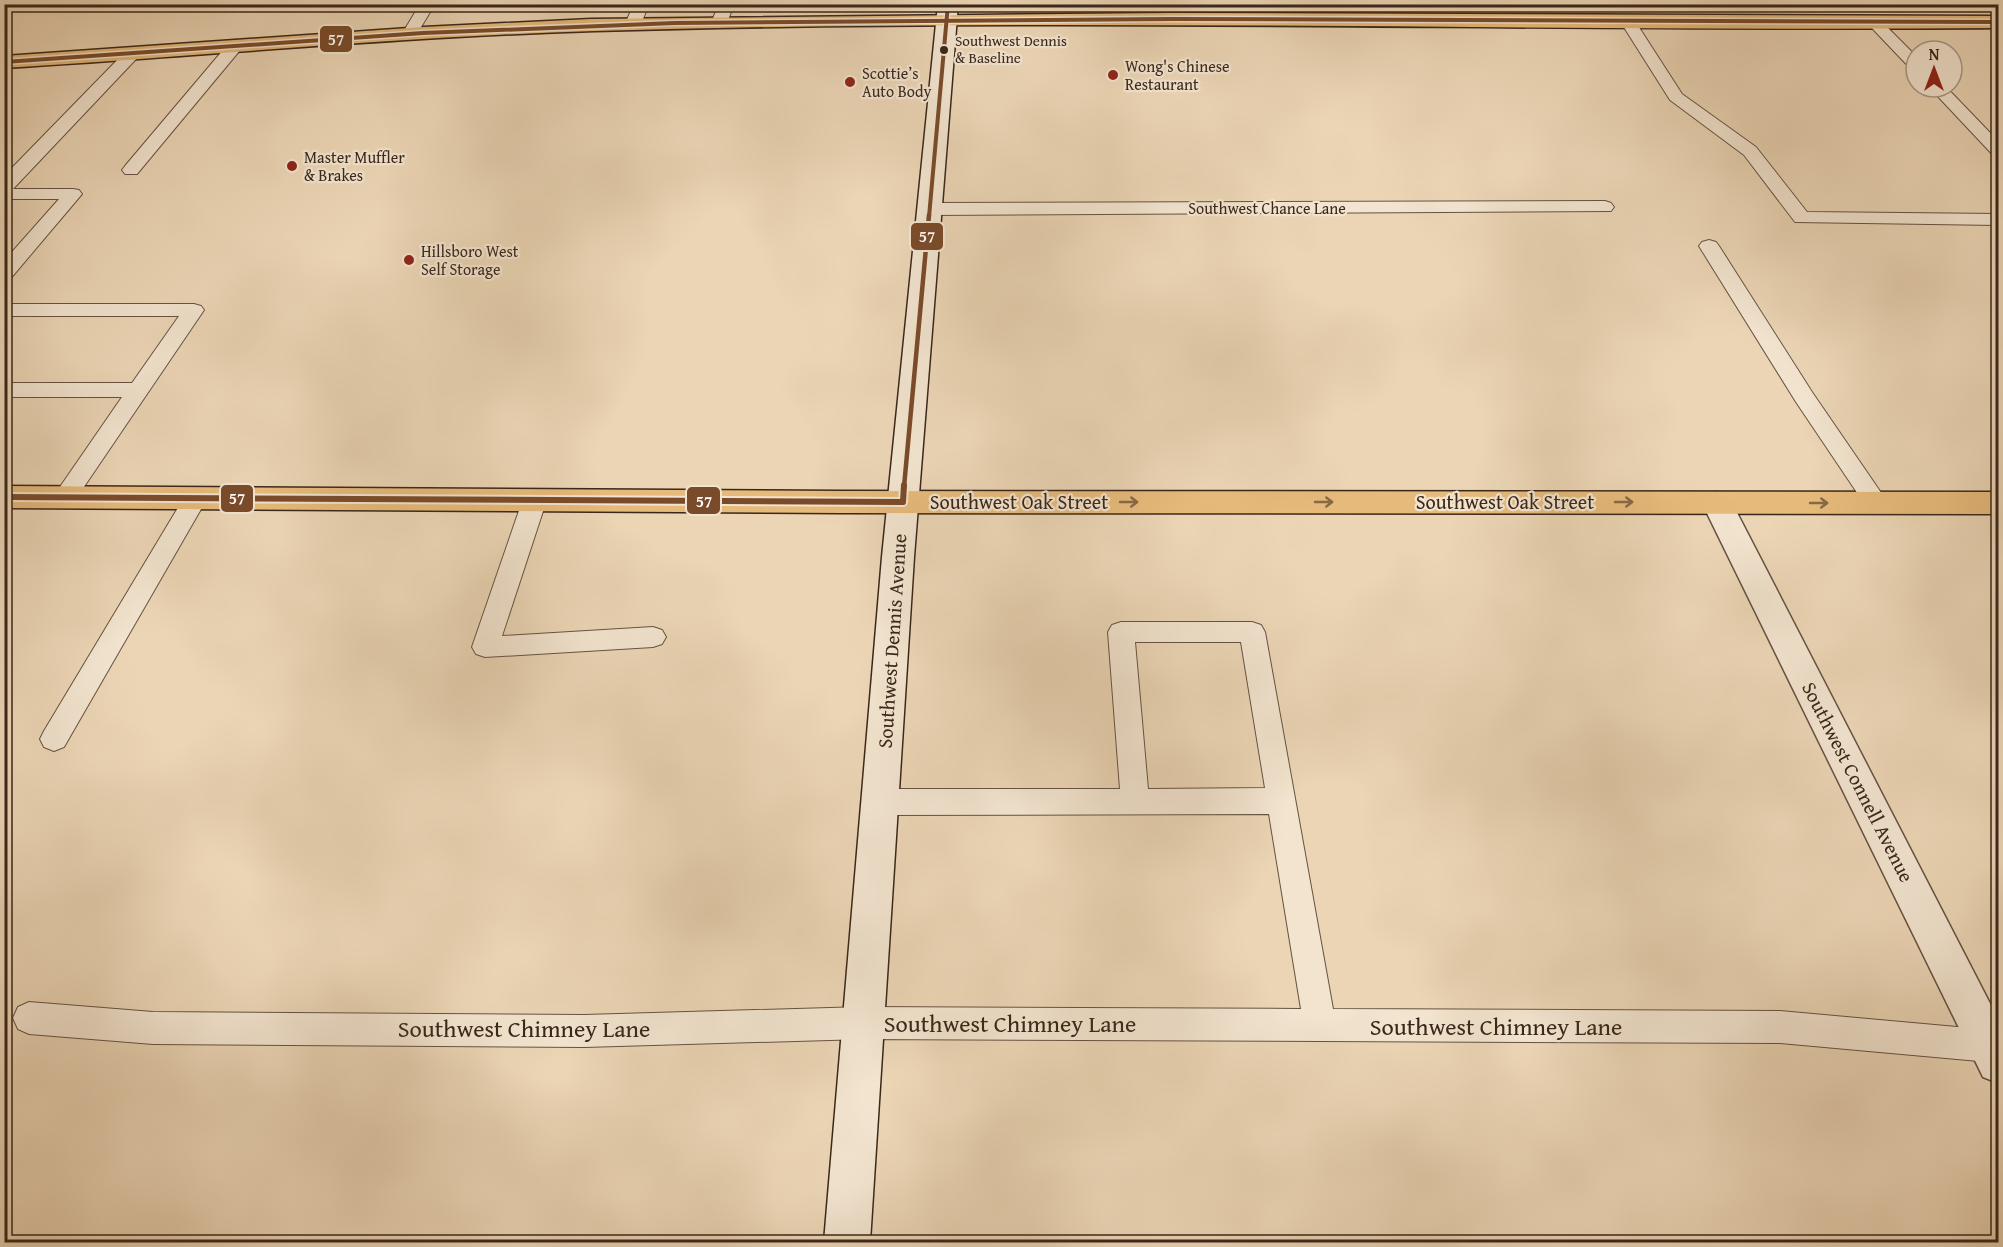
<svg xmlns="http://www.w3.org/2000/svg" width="2003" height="1247" viewBox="0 0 2003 1247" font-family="'Gentium Book Plus',serif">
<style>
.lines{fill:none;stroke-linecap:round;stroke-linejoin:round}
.lane-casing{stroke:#665242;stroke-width:2}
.street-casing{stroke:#665242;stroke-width:3}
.secondary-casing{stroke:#3a271b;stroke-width:3}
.highway-casing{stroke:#3a271b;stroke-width:3}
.lane{fill:#f2e4cf;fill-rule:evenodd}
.street{fill:#f2e4cf;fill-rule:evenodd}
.secondary{fill:#f2e4cf;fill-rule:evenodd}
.highway{fill:#e6ba7a;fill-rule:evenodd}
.bus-1-far2-casing{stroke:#f2e4cf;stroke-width:7}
.bus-1-far1-casing{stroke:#f2e4cf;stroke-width:8}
.bus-1-casing{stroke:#f2e4cf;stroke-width:10}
.bus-1-far2{stroke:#7a4b2a;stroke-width:4}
.bus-1-far1{stroke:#7a4b2a;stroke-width:4.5}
.bus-1{stroke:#7a4b2a;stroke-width:6}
.oneway{stroke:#876946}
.bus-dot{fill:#3a271b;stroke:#f2e4cf;stroke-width:2}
.poi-dot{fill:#8f2418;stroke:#f2e4cf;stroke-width:2}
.labels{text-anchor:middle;stroke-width:4.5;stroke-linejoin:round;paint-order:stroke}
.far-bus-label{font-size:15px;fill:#3a271b;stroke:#f2e4cf;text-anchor:start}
.far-poi-label{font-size:16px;fill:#3a271b;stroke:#f2e4cf;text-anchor:start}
.far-street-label{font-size:16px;fill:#3a271b;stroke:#f2e4cf}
.street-label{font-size:20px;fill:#3a271b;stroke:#f2e4cf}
.near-street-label{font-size:24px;fill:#3a271b;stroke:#f2e4cf}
.line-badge{stroke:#f2e4cf;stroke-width:2}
.badge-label{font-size:16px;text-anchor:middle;font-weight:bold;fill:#fff}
</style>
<rect width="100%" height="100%" fill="#ebd5b5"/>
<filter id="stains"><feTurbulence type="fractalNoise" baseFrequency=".00333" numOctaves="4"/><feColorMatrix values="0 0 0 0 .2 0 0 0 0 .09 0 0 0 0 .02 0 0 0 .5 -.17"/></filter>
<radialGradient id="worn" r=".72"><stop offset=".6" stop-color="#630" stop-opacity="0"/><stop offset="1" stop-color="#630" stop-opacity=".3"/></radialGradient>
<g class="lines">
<defs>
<g id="lane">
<path d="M420,4H435L415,37H405L402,34Z"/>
<path d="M634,4H649L641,24L633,29L625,24Z"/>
<path d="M719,4H734L727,23L719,28L711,23Z"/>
<path d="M1628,16L1633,18L1682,94L1756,147L1807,212L1998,214V225L1795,222L1744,155L1670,100L1620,21Z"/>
<path d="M1874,17L1879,19L1916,56V70L1910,68L1869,25L1866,22Z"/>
<path d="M235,41L241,43L243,46L241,49L137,174H125L122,170L125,166L229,43Z"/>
<path d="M132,49L138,51L140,54L138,57L13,189H73L79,190L82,194L11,278L4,280V261L59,199H4V176L126,51Z"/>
<path d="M1929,87H1946L1998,141V155L1992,154Z"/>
<path d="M1605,201L1611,203L1614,207L1611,211L930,215L924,213L921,209L924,205L930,203Z"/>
<path d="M1709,240L1716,242L1719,246L1812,392L1884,497L1888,503L1884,509L1876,511L1868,509L1796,402L1699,246L1702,242Z"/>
<path d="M4,304H194L201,306L204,310L73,503L65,505L57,503L53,497L122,397H4V383H132L179,316H4Z"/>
<path d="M196,489L204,491L208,497L64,747L54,751L44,747L40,739L44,731L188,491Z"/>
<path d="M535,491L543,493L547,499L502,636L653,627L662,630L666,637L662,644L653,647L485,657L476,654L472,647L523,499L527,493Z"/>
<path d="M1121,622H1252L1261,625L1265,632L1333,1009L1780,1011L1990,1030L1998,1033V1059L1990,1062L1780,1043L864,1039L584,1047L153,1044L29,1034L18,1029L13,1018L18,1007L29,1002L153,1012L584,1015L864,1007L1301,1009L1269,814L881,815L871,811L867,802L871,793L881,789H1120L1108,632L1112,625ZM1135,642H1241L1265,788L1148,789Z"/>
</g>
<path id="street" d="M1717,492L1728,495L1732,503L1998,1019V1083L1983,1077L1702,503L1706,495Z"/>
<path id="secondary" d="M938,4H958L914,557L870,1242H824L882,557Z"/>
<g id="highway">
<path d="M1171,13L1998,16V28C1531,32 1063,17 595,31C398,37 201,56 4,68V56L423,27L591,19Z"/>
<path d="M4,486L842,491L1998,492V514L842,513L4,508Z"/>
</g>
</defs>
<use href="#lane" class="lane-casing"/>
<use href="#street" class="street-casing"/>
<use href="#secondary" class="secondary-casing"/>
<use href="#highway" class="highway-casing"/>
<use href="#lane" class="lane"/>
<use href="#street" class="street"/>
<use href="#secondary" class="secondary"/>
<use href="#highway" class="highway"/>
<defs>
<g id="bus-1-far2">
<path d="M4,62L423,33L675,23L1171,19L1998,22"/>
<path d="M929,217L948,4"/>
</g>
<path id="bus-1-far1" d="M904,487L929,215"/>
<path id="bus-1" d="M4,497L903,502L904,485"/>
</defs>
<use href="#bus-1-far2" class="bus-1-far2-casing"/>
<use href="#bus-1-far1" class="bus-1-far1-casing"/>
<use href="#bus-1" class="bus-1-casing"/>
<use href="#bus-1-far2" class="bus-1-far2"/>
<use href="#bus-1-far1" class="bus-1-far1"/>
<use href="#bus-1" class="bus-1"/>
</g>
<defs><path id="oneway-shaft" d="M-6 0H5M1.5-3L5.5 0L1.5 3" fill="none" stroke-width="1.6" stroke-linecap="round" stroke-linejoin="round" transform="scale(1.5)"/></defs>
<g class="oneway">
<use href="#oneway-shaft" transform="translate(1129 502)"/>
<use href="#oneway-shaft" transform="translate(1324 502)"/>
<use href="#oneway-shaft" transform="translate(1624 502)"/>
<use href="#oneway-shaft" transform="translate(1819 503)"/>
</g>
<circle class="bus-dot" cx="944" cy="50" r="5"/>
<g class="poi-dot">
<circle cx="1113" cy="75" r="6"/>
<circle cx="850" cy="82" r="6"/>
<circle cx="292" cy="166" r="6"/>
<circle cx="409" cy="260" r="6"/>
</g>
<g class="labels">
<g class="far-bus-label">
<text x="955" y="46">Southwest Dennis<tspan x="955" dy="17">&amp; Baseline</tspan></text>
</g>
<g class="far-poi-label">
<text x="1125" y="72">Wong's Chinese<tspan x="1125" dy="18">Restaurant</tspan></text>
<text x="862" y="79">Scottie’s<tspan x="862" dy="18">Auto Body</tspan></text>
<text x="304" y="163">Master Muffler<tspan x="304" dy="18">&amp; Brakes</tspan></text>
<text x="421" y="257">Hillsboro West<tspan x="421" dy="18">Self Storage</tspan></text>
</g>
<g class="far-street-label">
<text x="1267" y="214">Southwest Chance Lane</text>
</g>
<g class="street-label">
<text x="1019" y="509">Southwest Oak Street</text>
<text x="1505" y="509">Southwest Oak Street</text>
<text transform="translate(892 641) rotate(-86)" y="7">Southwest Dennis Avenue</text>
<text transform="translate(1858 782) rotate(63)" y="7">Southwest Connell Avenue</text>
</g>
<g class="near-street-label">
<text x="1010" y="1032">Southwest Chimney Lane</text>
<text x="1496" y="1035">Southwest Chimney Lane</text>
<text x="524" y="1037">Southwest Chimney Lane</text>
</g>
</g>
<g class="line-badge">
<rect x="319" y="25" width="34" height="28" rx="6" fill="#7a4b2a"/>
<rect x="910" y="222" width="34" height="29" rx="6" fill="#7a4b2a"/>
<rect x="220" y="484" width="34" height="29" rx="6" fill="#7a4b2a"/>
<rect x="686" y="486" width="35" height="29" rx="6" fill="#7a4b2a"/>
</g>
<g class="badge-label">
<text x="336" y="45">57</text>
<text x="927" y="242">57</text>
<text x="237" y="504">57</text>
<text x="704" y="507">57</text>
</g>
<rect width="2003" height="1247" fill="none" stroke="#ebd5b5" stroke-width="24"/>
<rect x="6" y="6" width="1991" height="1235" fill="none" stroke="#3a271b" stroke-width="3"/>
<rect x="12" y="12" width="1979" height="1223" fill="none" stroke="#3a271b" stroke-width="1.5"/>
<g transform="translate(1934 69)"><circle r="28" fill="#f2e4cf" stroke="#a89887" stroke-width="1.5"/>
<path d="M0-4.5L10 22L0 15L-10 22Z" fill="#8f2418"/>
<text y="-9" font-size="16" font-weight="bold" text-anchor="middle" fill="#3a271b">N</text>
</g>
<rect width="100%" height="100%" filter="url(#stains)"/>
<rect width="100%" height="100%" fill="url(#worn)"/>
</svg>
